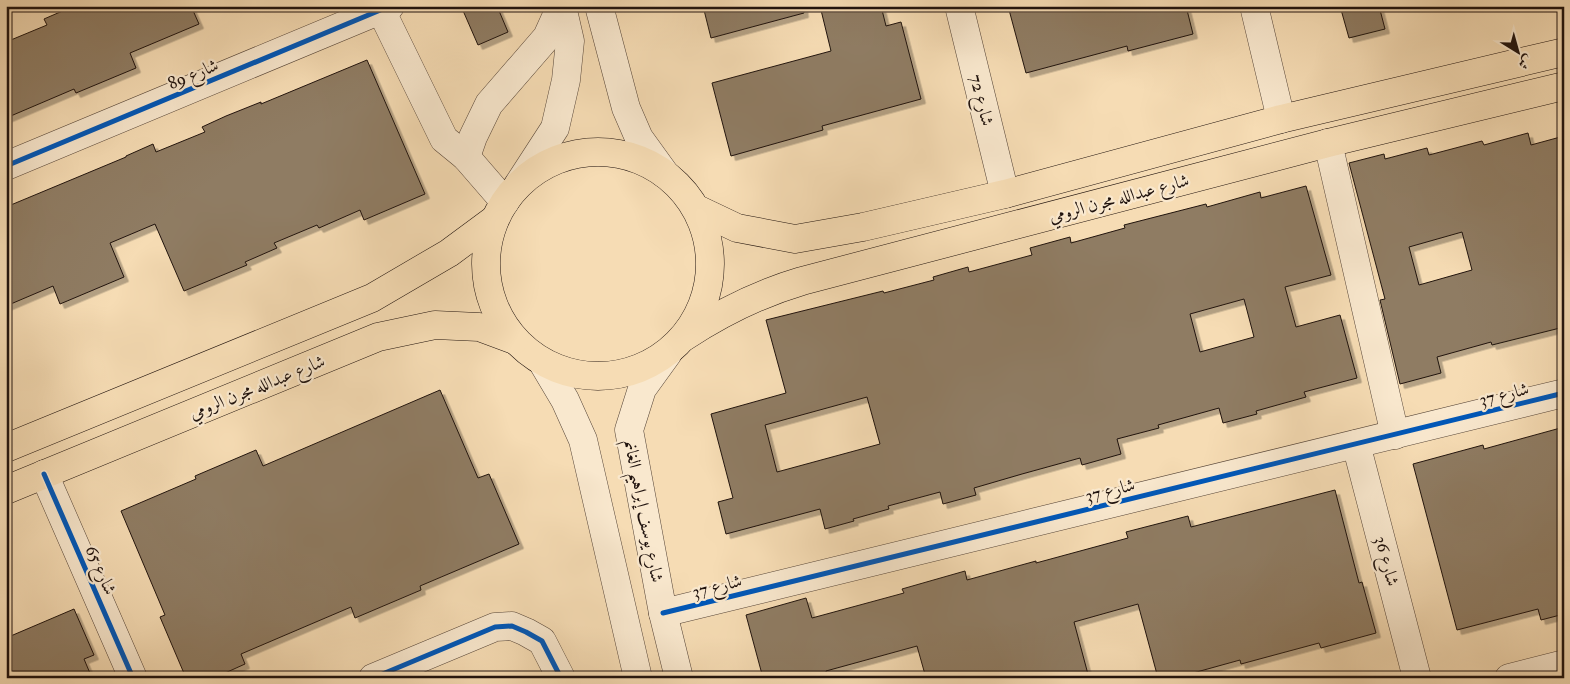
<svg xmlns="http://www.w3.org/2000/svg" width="1570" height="684" viewBox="0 0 1570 684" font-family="'IM FELL Double Pica',Amiri,serif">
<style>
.building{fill:#8f7c64;stroke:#20130e;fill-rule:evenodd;filter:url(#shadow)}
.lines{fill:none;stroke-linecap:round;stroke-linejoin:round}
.minor-casing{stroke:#564538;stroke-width:29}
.major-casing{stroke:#20130e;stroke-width:29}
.minor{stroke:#f9e8ce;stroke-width:28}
.major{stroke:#f6dcb4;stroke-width:28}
.cycleway-casing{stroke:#f9e8ce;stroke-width:8}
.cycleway{stroke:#0057b8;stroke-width:5}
.labels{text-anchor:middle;stroke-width:4.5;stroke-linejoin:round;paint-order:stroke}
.street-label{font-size:18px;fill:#20130e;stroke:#f9e8ce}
</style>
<defs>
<filter id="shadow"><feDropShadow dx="4.5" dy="4.5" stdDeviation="0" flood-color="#0004"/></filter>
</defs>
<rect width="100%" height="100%" fill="#f6dcb4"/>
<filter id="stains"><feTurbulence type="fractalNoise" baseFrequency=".004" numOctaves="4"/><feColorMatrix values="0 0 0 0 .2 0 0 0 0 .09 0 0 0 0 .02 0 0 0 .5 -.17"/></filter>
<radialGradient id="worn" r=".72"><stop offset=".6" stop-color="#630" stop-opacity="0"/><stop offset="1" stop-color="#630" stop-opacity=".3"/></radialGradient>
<g class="building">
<path d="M74,6H191L199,24L130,53L136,68L76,93L74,89L6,118V42L47,25L44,19Z"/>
<path d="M461,6H497L508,32L478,45Z"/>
<path d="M703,6H803L804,13L711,38Z"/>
<path d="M820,6H881L886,26L901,22L921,99L822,126L823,130L731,156L712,83L831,51Z"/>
<path d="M1008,6H1186L1193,34L1128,51L1127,46L1026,73Z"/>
<path d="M1340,6H1379L1385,29L1349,38Z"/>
<path d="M367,60L425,194L364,220L360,210L319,228L317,225L274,243L277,248L245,262L247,265L184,291L155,224L110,243L124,277L60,304L53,286L6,306V207L126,157V156L153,144L156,152L205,132L202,127L226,116L261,102V104Z"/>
<path d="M1528,133L1531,145L1564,136V327L1492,345L1491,342L1437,357L1441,373L1400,384L1380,300L1385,299L1349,163L1384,154L1385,159L1427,148L1429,155L1482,141L1484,145ZM1462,232L1472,270L1419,285L1409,247Z"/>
<path d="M1306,186L1331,275L1285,287L1296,327L1340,315L1357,378L1304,392L1306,397L1256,411L1257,414L1223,423L1219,408L1158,425L1159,428L1117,439L1121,454L1082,465L1080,458L1022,474L974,488L976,495L943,504L940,492L888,506L889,509L853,519L854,521L825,529L820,509L726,534L718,502L733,498L711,414L786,393L766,320L883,291L884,293L934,280L933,277L968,267L969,272L1032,255L1030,248L1070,237L1071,243L1125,228L1124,225L1206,204L1207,207L1260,192L1261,198ZM1244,299L1254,337L1200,352L1190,314ZM867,397L880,444L777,472L765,425Z"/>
<path d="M440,390L478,478L489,474L519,544L420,586L421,590L355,618L351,607L241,654L245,664L214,678H186L160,617L165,615L121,511L196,479L195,476L256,450L263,466Z"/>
<path d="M1564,427V614L1541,620L1538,609L1457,630L1413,464L1483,445L1484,449Z"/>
<path d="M1335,490L1359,583L1362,582L1376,633L1321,648L1319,643L1241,664L1240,660L1175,678H1158L1138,604L1074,622L1089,678H926L917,646L826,671L827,678H763L746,615L806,598L812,618L904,593L902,589L965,571L967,580L1036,561V563L1128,538L1126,532L1188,516L1191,527Z"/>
<path d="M74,609L94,655L84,659L92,678H12L6,664V638Z"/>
</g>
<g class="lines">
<defs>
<g id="minor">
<path d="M599,6L626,108L639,138L665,174"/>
<path d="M959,6L1005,194"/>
<path d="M1254,6L1281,119"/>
<path d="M381,10L444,139L466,157L505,202"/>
<path d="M1328,143L1395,435"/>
<path d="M466,157L473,137L489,104L547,37L561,6"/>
<path d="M6,166L390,6"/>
<path d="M518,185L555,128L566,80L570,41L562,6"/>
<path d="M668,353L642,389L629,430L663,613L679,678"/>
<path d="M543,363L565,400L583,440L638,678"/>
<path d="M1356,444L1417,678"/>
<path d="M44,474L133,678"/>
<path d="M663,613L1564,393"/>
<path d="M373,678L495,627L512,626L526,632L542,641L561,678"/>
<path d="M1509,678L1564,664"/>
</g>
<g id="major">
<circle cx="598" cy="264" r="112"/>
<path d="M697,209L737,228L795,239L863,227L1005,194L1281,119L1564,52"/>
<path d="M684,337C722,312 758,294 802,281L1328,143L1564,86"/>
<path d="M6,448L372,298L449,253L495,219"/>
<path d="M6,490L378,337L435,325L479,327L514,340"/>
</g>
</defs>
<use href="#minor" class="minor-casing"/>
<use href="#major" class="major-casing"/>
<use href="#minor" class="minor"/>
<use href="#major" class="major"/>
<defs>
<g id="cycleway">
<path d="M6,166L390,6"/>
<path d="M44,474L133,678"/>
<path d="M663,613L1564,393"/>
<path d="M373,678L495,627L512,626L526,632L542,641L561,678"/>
</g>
</defs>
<use href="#cycleway" class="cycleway-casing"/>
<use href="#cycleway" class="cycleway"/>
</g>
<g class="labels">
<g class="street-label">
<text transform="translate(193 74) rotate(-23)" y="6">شارع 89</text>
<text transform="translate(982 100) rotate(76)" y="6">شارع 72</text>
<text transform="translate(1119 198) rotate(-15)" y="6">شارع عبدالله مجرن الرومي</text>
<text transform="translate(257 387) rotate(-22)" y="6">شارع عبدالله مجرن الرومي</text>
<text transform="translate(1504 394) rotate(-14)" y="6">شارع 37</text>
<text transform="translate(1110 490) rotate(-14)" y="6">شارع 37</text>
<text transform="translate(644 511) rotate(79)" y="6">شارع يوسف إبراهيم الغانم</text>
<text transform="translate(1387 561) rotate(75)" y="6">شارع 36</text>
<text transform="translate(101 570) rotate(66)" y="6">شارع 65</text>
<text transform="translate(717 586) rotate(-14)" y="6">شارع 37</text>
</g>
</g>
<rect width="1570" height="684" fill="none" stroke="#f6dcb4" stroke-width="25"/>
<rect x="8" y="8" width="1555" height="669" fill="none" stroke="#20130e" stroke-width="2.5"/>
<rect x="12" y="12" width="1545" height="659" fill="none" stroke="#20130e"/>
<g transform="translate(1518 52) rotate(143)" stroke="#f9e8ce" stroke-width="4" paint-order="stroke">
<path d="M0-4L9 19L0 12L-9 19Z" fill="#20130e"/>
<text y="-8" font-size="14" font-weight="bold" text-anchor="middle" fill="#20130e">ش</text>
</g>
<rect width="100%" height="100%" filter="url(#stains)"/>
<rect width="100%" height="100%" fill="url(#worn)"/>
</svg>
